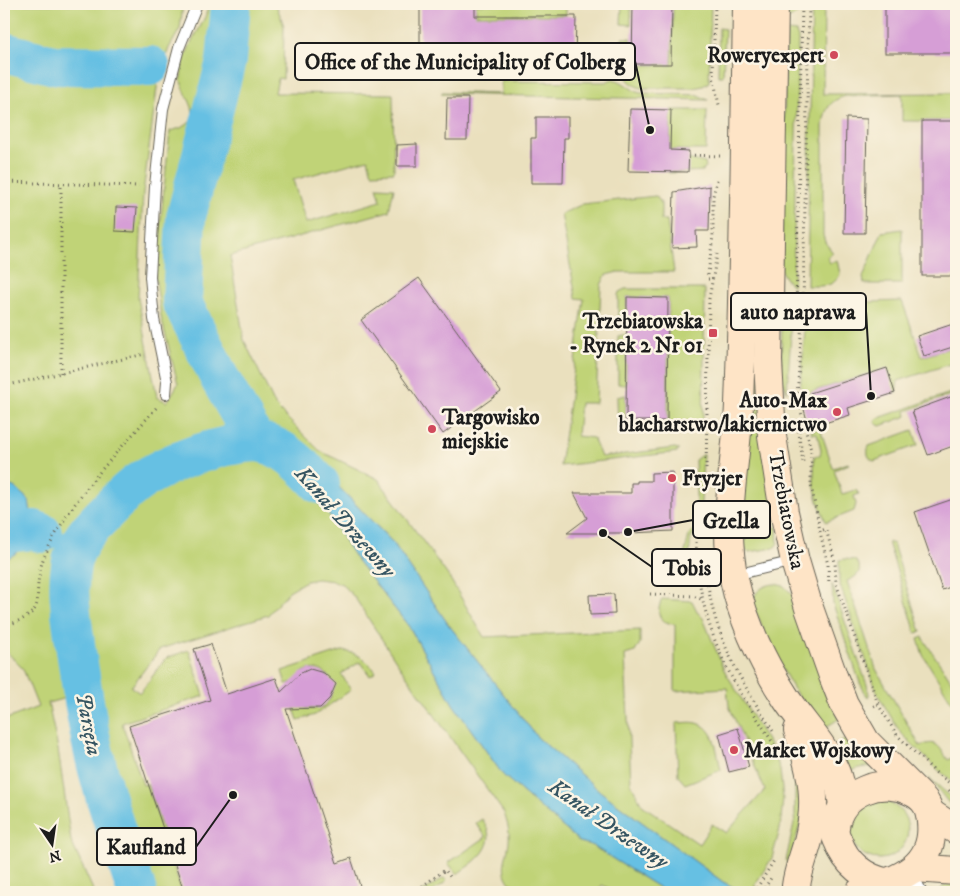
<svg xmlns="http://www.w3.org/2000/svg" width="960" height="896" viewBox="0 0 960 896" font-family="'IM FELL DW Pica',serif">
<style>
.green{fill:#c0d377;stroke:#6e784a}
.water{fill:#66c0e3;stroke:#416e80}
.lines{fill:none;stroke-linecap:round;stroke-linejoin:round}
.river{stroke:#66c0e3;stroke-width:40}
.building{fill:#d69ed6}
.lane-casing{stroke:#646155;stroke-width:12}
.street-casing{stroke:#646155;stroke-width:22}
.secondary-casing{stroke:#646155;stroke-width:30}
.path{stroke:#646155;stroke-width:3;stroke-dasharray:1 4;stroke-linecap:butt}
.lane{stroke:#fff;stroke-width:10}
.street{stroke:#fff;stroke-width:20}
.secondary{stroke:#fee4c6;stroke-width:28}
.poi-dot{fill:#d1495b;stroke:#fcf5e5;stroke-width:2}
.labels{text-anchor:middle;stroke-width:5;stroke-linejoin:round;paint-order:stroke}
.poi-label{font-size:21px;font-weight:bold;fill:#1c1c1c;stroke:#fcf5e5;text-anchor:end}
.street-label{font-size:21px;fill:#1c1c1c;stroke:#fcf5e5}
.water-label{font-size:22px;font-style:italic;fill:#365562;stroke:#fcf5e5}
.leader{fill:none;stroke:#1c1c1c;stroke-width:2}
.callout-dot{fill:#1c1c1c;stroke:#fcf5e5;stroke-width:2}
.callout{fill:#fcf5e5;stroke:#1c1c1c;stroke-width:2}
.callout-label{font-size:22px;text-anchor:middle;font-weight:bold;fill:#1c1c1c}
</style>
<rect width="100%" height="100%" fill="#fcf5e5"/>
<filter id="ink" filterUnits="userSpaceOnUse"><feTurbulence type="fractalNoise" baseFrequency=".02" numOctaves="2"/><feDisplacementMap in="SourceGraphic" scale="10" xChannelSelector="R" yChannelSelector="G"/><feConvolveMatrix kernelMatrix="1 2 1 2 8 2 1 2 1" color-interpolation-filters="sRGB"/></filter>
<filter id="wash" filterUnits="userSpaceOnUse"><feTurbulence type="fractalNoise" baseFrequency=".0096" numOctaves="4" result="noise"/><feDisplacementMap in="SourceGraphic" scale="20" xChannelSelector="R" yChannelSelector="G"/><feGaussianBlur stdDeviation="1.12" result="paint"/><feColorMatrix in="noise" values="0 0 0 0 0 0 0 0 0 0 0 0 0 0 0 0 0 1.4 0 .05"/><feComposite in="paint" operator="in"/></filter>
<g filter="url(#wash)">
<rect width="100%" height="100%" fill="#eae0be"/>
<g class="green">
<path d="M4,4H183L180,29L169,48L158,80L143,193L138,298L157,397L167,402L178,384L161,317L155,275L170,131C215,121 180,97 181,76C182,68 184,57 188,50C194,34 207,21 208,4H276L284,26L283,79L278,78L275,93L393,94L394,172L372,173L368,159L293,180L306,223L381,201L377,187L394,188L389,211L230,256L244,340L276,407L320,451L378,479L449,577L484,637L640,630V643L635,652L625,655L631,783L642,805L699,844L712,824L726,833L765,790L729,706L727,688L675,691V625L663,621C657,614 658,608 662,599L692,601L698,613L703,618L724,670L774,752L780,770L783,799L780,829L772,858L754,886L760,889L758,892H743L723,882L601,792L538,738L448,624L394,544L335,483L286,440L268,431L232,436L161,459L125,481L101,504L79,529L65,555L59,583L55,621L69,697L48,703L58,749L71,841L94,892H4V720L38,707L23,669L5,650L4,647Z"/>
<rect x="476" y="4" width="90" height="11"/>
<path d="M622,4H631V25L621,24Z"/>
<path d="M673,4H711L709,82L703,86L694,88H641C618,81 622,57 622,38H631V65H672Z"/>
<path d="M789,4H799L798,14L793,17L786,18Z"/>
<path d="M812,4H824L823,94L956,93V121H902V94L846,96C830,100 825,109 823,125V235L825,242L833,253L827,257L830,263L837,260L840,274C834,288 820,286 807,286Z"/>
<path d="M719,28L725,29L723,76H718Z"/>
<path d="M757,30L774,514L741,517Z"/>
<path d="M786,31L796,32L798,38L793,286L787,281L781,271Z"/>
<path d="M612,79C623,80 630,90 640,93L698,95L708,100L442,94V92L501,94V81L606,82Z"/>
<path d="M671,110H707L706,150H670Z"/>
<path d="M669,159H688L705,163L706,167L703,171L669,173Z"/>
<path d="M656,196L661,203V220H667L674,272H618L606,275L601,285L596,403H580L577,436L593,438L601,457L675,448L678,449V452L560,466L584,299L576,298L561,214L583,204Z"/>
<path d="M902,229V284H867L864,283L863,277L882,232Z"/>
<path d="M625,289H705L703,423H684L666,431L626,432L618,427L617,397L626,395V422H668V298L627,297V325L618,323V295L619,292Z"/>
<path d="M902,301L922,357L956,346V362L898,381L896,392L894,393L887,369L810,392L812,399L802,402L800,393L807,304Z"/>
<path d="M790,304H793L787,392L781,376L782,315Z"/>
<path d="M627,334L626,385L618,384V336Z"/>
<path d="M956,391V393L906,411L907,416L880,426L875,423L876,419Z"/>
<path d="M820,428L833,468L848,463L849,464L834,470L842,494L856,490L859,494L854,496L856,504L854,511L826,522L818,501L814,484V456H820L821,450L817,433L812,434L811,431Z"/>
<path d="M913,430L918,445L874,461C868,459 866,452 869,446Z"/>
<path d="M703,454L700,525L691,538L689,555L684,556L689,535L697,526L695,460Z"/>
<path d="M216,459L275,462L298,481L327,512L356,559L410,628L453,704L503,775L580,842L591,845L666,892H617L602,885L597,892H541L511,884C498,870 508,856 509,841C510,831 507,822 504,813L396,661L355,598L342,584L334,581L317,579L306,581L289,591L268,615L160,649L131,687L140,693L166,658L189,650L204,696L122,723L143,785L147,784L164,835L160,837L165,852L169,851L182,892H154L114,765L97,689L91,629L80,584L81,558L98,532L148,489L185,471Z"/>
<path d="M777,527L778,543L774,548L749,552L743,549L740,531Z"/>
<path d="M888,542L893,544L921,632L916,633Z"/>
<path d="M845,559L855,560L859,565C861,575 855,577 847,581L876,669L920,746C938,739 939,747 948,760L956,756V784L937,769L900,732L878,695L839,582V560Z"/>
<path d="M774,584L784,586L792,594L839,719L819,731C798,695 774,660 760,621C758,616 753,609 753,603C753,591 764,585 774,584Z"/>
<path d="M832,584L867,685L869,694L868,698L860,683L833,604Z"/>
<path d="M923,637L924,640L956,688V709L923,655L918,639Z"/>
<path d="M342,651C357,652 367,660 376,672L370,676L360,662L341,674L351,690L315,715L298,720L287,688L305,708C341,717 340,663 308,670C300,672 299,678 293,682C291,683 288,683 286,684L282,671Z"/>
<path d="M676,723C684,723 693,721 700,724C717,731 717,756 721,770L685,784L678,776Z"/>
<path d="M849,737L873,766L859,768L844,774L830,749Z"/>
<path d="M797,771L804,809L789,865L786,861L795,818V780Z"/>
<path d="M929,778L956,801V810L948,802Z"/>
<circle cx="879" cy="830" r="29"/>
<path d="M482,819C501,845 476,861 457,874L448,863L486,837L476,823Z"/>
<path d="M444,878L447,881L432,892H422Z"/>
<path d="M956,881V892H939L944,885Z"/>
</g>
<g class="water">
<path d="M286,440L335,483L394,544L448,624L538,738L601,792L723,882L743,892H666L591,845L580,842L503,775L453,704L410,628L356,559L327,512L298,481L275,462L280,449Z"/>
<path d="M7,485L14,487L29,500L34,530L15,554L4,560V488Z"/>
</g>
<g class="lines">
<g class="river">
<path d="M231,4L226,61L186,217L182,302L220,379L256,442C282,444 303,466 320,484"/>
<path d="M4,52L54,65L150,66"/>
<path d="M4,533L34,530L42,533"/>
<path d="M137,892C125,855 111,819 101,781C89,739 83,694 76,651C73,624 66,593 71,565C75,544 91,527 106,512C116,502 127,490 139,482C169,461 220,444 256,442"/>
</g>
</g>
<g id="blocks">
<g class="building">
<path d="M420,4H475V16H576L575,63H547V55H449V63H420Z"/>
<path d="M633,4H672L671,64H632Z"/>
<rect x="885" y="4" width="71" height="49"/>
<path d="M447,98H468L467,140H446Z"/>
<path d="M630,109L671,110L670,150L689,151L688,172L628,171Z"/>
<path d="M536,117H568V138H564L563,183H531V138H536Z"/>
<path d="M846,118L867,119L865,233H844Z"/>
<rect x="922" y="121" width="34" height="155"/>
<path d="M417,144V166H397V145Z"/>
<path d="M710,186L709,231H696L697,247L672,248L674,192Z"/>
<path d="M116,207L137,208L135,232L115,231Z"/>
<path d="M419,278L501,392L443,434L361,320Z"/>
<path d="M627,297L668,298L667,421H626Z"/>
<path d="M956,323V346L924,356L917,336Z"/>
<path d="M887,368L895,393L848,408L850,415L809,428L802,402L812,399L810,393Z"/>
<path d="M956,395V445L928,455L912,411Z"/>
<path d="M673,472V531L631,533H567L587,518L574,493H631V483H637V481H651V473Z"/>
<path d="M956,498V585L942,590L915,512Z"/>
<path d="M614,594L615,614L590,615L589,595Z"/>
<path d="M211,644L227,694L276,678L281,692L301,673L310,669L324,673L336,684L330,698L320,708L286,709L337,863L351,858L362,892H184L129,726L210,700L194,649Z"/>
<path d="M738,728L749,767L729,772L719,734Z"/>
</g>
</g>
</g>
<g filter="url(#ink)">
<use href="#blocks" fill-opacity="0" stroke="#646155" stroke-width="1"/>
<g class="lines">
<defs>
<g id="lane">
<path d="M166,394L167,382L154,319L150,277L155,186L163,109L179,48L197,4"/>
<path d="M735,575L794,561"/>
</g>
<path id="street" d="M907,874L916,892"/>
<g id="secondary">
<path d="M747,4C745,137 744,271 739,404C737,461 721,522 734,579C743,622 763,663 787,700C803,724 825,746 836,773C840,783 841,794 843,805"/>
<path d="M774,4L768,361L772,436L784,512L795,561L809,608L833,676L844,704L866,742L924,800"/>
<path d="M930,813L956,830"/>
<path d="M915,868L956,871"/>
<path d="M796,886C798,870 804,856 808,841C819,799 811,769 798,730"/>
<path d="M860,892C895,880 936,869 931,822C930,808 926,799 912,792C883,776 840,791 835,827C834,832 836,837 838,841C846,864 865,878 888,883"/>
</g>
</defs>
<use href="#lane" class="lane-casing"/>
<use href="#street" class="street-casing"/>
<use href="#secondary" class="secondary-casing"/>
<g class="path">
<path d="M715,4L713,76L719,105"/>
<path d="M689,155L720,156"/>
<path d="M4,182L139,186"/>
<path d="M709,279H708V274L713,236V196L718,176"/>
<path d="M796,313L802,4"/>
<path d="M61,373V183"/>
<path d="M4,386L145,354"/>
<path d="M797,398L803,304L809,4"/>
<path d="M795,400L799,404L811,450V484L821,536L828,565L829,584"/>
<path d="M798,426L803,462"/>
<path d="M706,469L709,299L717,254"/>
<path d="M823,530L826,529L835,562L836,583L878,704L874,706"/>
<path d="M700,536H696C696,582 706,625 726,666C740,695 760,721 776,748"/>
<path d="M708,585C716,640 743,685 773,731"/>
<path d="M650,594L693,596L701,599"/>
<path d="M4,626C14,623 27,619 34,610C39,603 37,593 38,584C39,575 41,563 45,555C71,498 117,453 157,407"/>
<path d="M878,704L897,735L935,772L956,788"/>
<path d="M949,790L956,797"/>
<path d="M757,888L775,859"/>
<path d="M414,892L445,870L451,878"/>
<path d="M762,892L771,878"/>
</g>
<use href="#lane" class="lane"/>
<use href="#street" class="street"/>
<use href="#secondary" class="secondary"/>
</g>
</g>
<g class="poi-dot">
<circle cx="834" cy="55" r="5"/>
<rect x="708" y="328" width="10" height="10" rx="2.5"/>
<circle cx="837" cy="412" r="5"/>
<circle cx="432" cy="429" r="5"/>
<circle cx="672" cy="478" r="5"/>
<circle cx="734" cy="750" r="5"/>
</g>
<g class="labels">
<g class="poi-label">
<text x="824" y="62">Roweryexpert</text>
<text x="703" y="328">Trzebiatowska<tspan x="703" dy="24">- Rynek 2 Nr 01</tspan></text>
<text x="827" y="407">Auto-Max<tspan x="827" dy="24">blacharstwo/lakiernictwo</tspan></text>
<text x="442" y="424" text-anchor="start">Targowisko<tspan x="442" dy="24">miejskie</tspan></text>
<text x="682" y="485" text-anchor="start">Fryzjer</text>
<text x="744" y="757" text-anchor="start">Market Wojskowy</text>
</g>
<g class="street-label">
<text transform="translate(787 510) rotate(79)" y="7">Trzebiatowska</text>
</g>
<g class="water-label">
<text transform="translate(346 521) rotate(49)" y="8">Kanał Drzewny</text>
<text transform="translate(90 724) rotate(79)" y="8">Parsęta</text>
<text transform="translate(609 823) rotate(35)" y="8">Kanał Drzewny</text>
</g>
</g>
<path class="leader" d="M650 130L635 61M871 396L866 311M628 532L693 520M603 533L652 567M233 795L196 847"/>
<g class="callout-dot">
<circle cx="650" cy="130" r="5"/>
<circle cx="871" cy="396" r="5"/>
<circle cx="628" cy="532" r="5"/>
<circle cx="603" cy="533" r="5"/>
<circle cx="233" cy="795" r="5"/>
</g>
<g class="callout">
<rect x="295" y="43" width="340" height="37" rx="5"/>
<rect x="731" y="293" width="135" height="37" rx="5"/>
<rect x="693" y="501" width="77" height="37" rx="5"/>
<rect x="652" y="549" width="69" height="37" rx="5"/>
<rect x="97" y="828" width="99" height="37" rx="5"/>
</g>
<g class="callout-label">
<text x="465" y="69">Office of the Municipality of Colberg</text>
<text x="798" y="319">auto naprawa</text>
<text x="731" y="528">Gzella</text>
<text x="687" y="575">Tobis</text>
<text x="146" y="854">Kaufland</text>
</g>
<rect width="960" height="896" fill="none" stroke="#fcf5e5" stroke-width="20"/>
<g transform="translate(52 844) rotate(167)" stroke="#fcf5e5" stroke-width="4" paint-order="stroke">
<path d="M0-4L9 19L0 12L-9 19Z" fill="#1c1c1c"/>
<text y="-8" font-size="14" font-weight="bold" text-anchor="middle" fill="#1c1c1c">N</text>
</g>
</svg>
